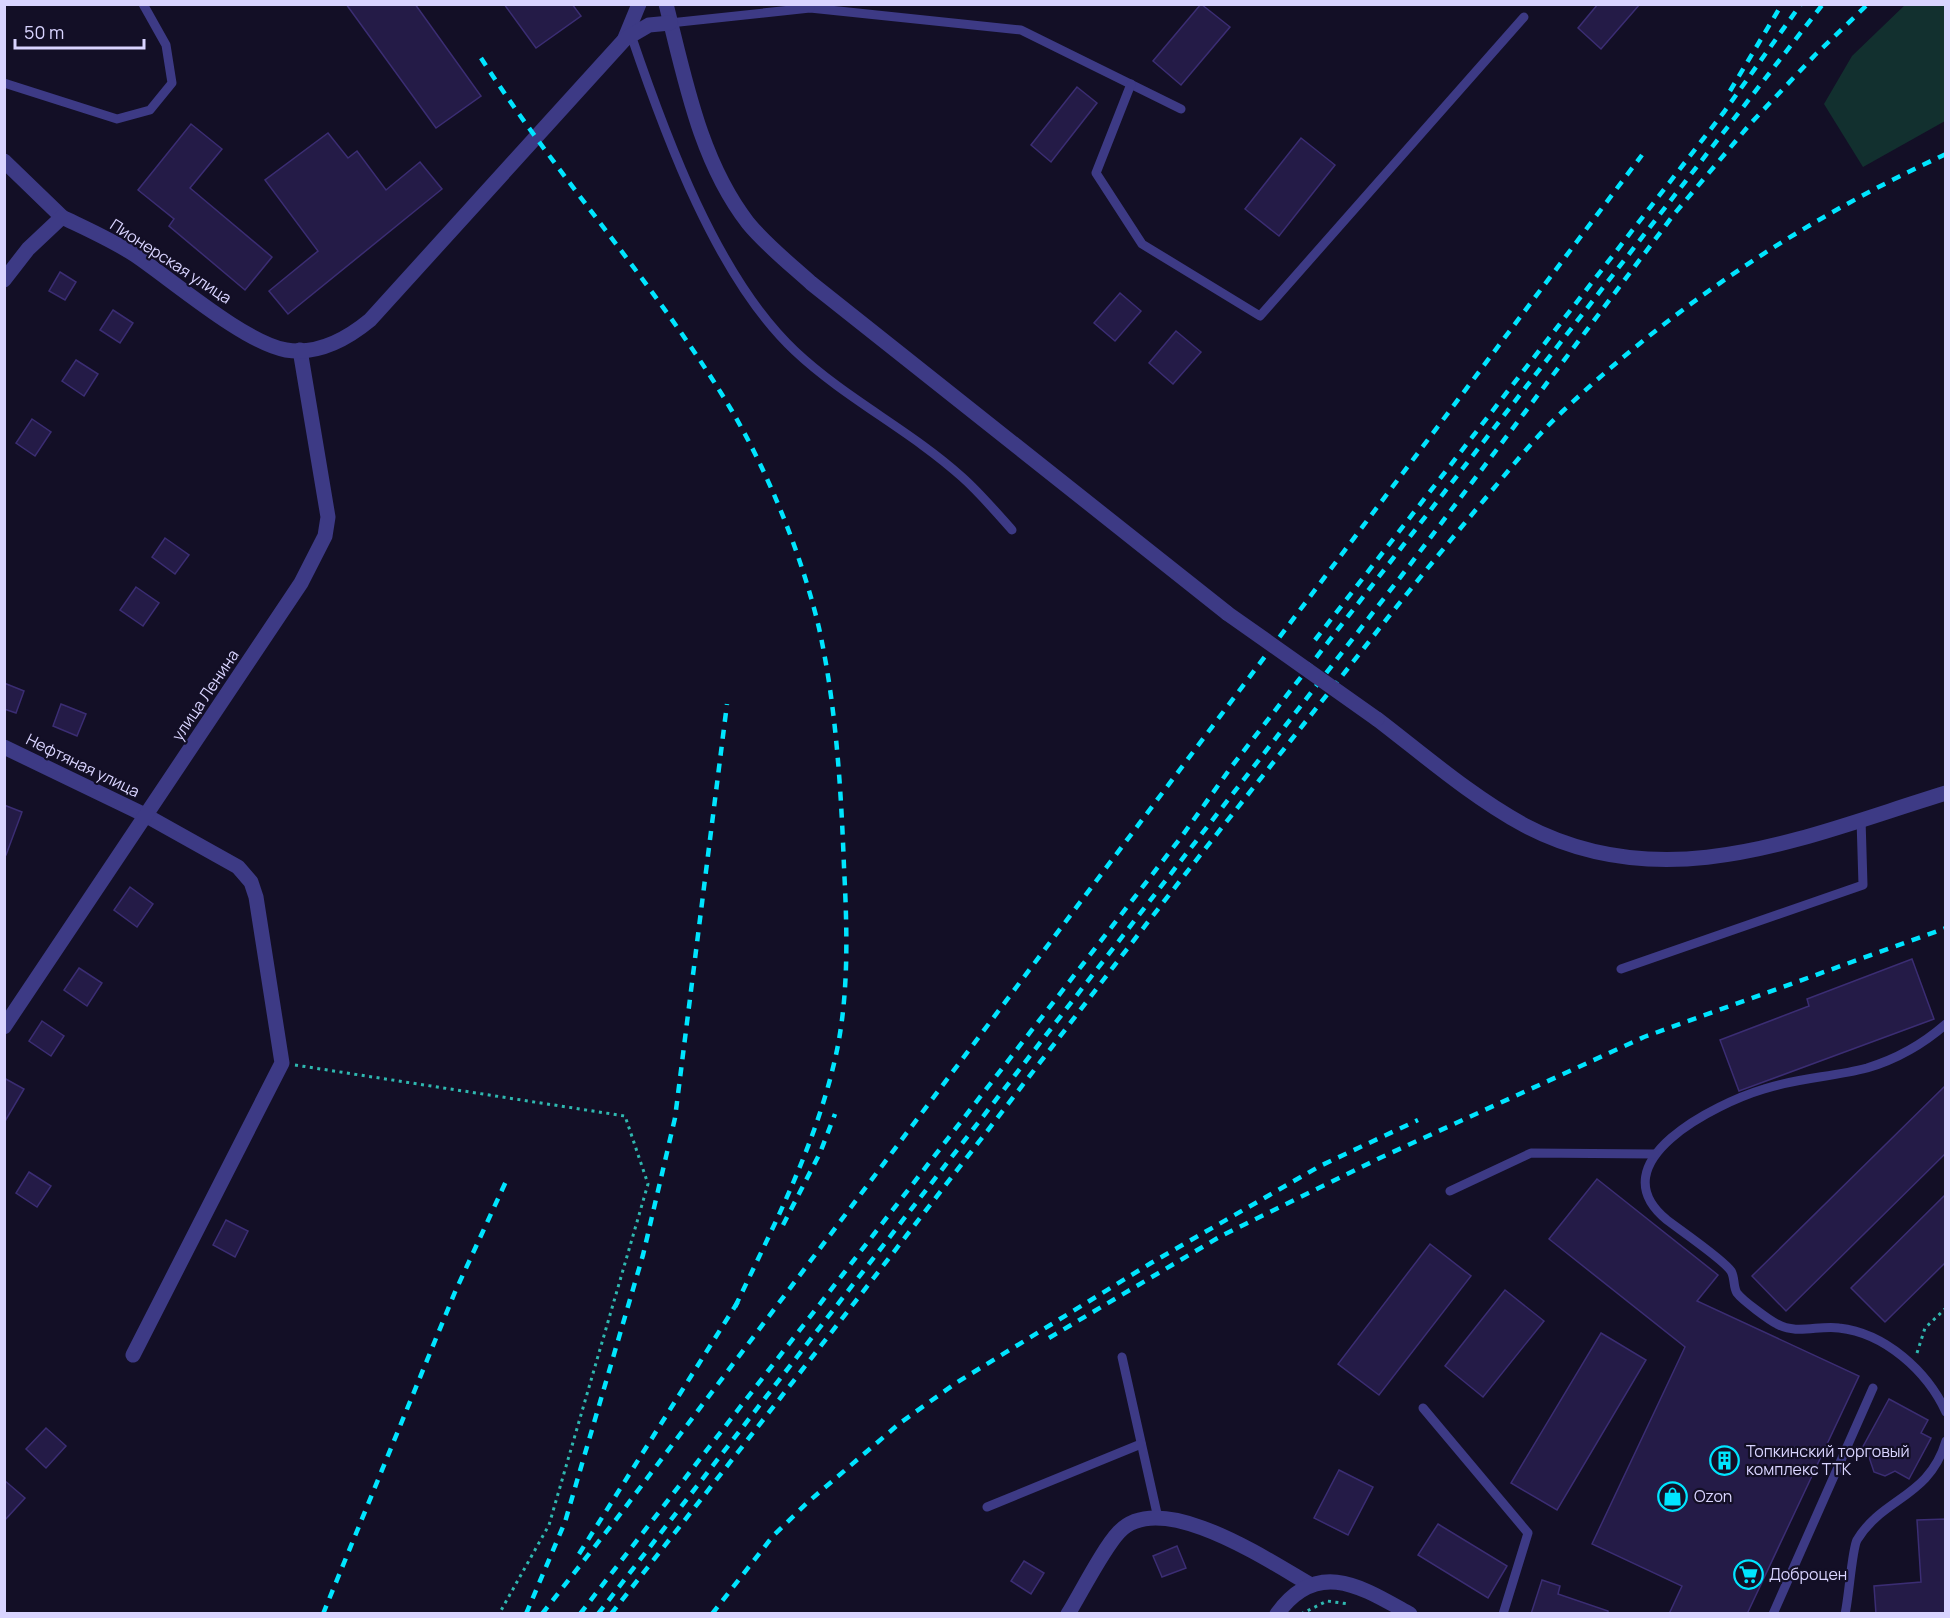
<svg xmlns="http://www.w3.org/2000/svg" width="1950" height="1618" viewBox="0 0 1950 1618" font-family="Manrope,sans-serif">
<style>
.green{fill:#12302f}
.building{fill:#241b47;stroke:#3b2d73;stroke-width:1.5}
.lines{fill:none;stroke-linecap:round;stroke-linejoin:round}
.path{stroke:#2fb8b0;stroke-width:3;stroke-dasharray:3 4.5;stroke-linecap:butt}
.service{stroke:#3d3a85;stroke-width:9}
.minor{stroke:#3d3a85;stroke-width:15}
.tertiary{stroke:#3d3a85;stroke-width:15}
.rail{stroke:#00e5ff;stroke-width:4.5;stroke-dasharray:9 8;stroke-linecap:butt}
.tertiary-bridge{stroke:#3d3a85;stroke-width:15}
.labels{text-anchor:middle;stroke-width:4.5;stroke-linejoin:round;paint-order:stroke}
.street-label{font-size:16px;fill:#d9d4ff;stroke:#130f26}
.poi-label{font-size:16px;fill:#d9d4ff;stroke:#130f26;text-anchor:start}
</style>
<rect width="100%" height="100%" fill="#130f26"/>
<path class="green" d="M1906,4L1945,5V121L1863,167L1824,104L1852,56Z"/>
<g class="building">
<path d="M346,4H415L481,96L436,128Z"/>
<path d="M504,4H572L581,16L536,48Z"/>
<path d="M1201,4L1230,27L1181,85L1153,61Z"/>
<path d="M1598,4H1640L1601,49L1578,28Z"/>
<path d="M1077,87L1097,103L1051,162L1031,145Z"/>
<path d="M191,124L222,149L190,188L272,257L245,290L169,226L174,219L138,190Z"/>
<path d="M328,133L348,158L357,151L386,190L420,162L442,189L288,314L269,291L318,251L265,180Z"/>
<path d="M1301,138L1335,165L1279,236L1245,209Z"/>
<path d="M60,272L76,282L65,300L49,291Z"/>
<path d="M1120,293L1141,311L1115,341L1094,323Z"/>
<path d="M113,310L133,323L120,343L100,330Z"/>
<path d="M1176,331L1201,352L1173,384L1149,363Z"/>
<path d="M76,360L98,374L84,396L62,381Z"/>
<path d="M32,419L51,432L35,456L16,443Z"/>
<path d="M165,538L189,555L175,574L152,557Z"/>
<path d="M136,587L159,603L143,626L120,610Z"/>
<path d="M4,683L24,691L16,713L4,709Z"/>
<path d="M61,704L86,714L77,736L53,726Z"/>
<path d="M4,805L22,812L6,855H4Z"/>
<path d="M130,887L153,904L137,927L114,910Z"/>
<path d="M1912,959L1934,1019L1739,1091L1720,1040L1809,1006L1807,999Z"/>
<path d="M79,968L102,983L87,1006L64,990Z"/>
<path d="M42,1021L64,1036L51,1056L29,1041Z"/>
<path d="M4,1078L24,1089L4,1123Z"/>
<path d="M1946,1085V1153L1786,1311L1752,1276Z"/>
<path d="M29,1172L51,1186L37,1207L16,1193Z"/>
<path d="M1597,1179L1718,1275L1697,1301L1859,1376L1747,1614H1669L1682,1586L1592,1544L1685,1347L1549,1239Z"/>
<path d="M1946,1194V1262L1885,1322L1851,1288Z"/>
<path d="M226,1220L248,1231L235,1257L213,1245Z"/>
<path d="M1430,1244L1471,1276L1379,1395L1338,1364Z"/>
<path d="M1505,1290L1544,1321L1483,1397L1445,1366Z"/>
<path d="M1601,1333L1646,1360L1557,1510L1511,1483Z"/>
<path d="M1889,1399L1928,1420L1921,1433L1931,1438L1909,1479L1895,1471L1885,1476L1874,1472L1869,1457L1860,1452Z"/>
<path d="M46,1428L66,1446L46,1468L26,1449Z"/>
<path d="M1339,1470L1373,1487L1348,1535L1314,1518Z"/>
<path d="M4,1480L25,1498L4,1521Z"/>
<path d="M1946,1519V1614H1876L1874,1586L1921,1582L1917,1520Z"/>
<path d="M1438,1524L1507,1566L1488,1598L1418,1555Z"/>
<path d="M1177,1546L1186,1568L1162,1577L1153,1556Z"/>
<path d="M1024,1561L1044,1573L1031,1594L1011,1581Z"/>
<path d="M1542,1580L1560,1586L1558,1594L1608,1611V1614H1531Z"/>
</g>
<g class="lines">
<g class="path">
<path d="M295,1065L625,1116L648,1184L549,1525L499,1614"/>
<path d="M1917,1353L1925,1328L1946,1308"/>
<path d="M1301,1614L1327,1601L1349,1604"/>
</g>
<g class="service">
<path d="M810,8L1021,30L1181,109"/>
<path d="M670,23L810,8L809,4"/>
<path d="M631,35C665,135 717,278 795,351C846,399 910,430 962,477C980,493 996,512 1012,530"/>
<path d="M4,83L117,119L150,110L172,83L166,45L143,4"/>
<path d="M1131,84L1096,173L1142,244L1260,316L1524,17"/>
<path d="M1621,969L1863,885L1861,819"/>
<path d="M1946,1024C1922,1045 1897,1059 1867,1068C1833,1077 1797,1078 1764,1089C1717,1103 1596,1162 1667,1220C1680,1230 1724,1260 1731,1271C1735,1277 1733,1287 1737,1293C1742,1300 1769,1320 1777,1324C1796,1335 1819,1325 1839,1328C1885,1333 1927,1371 1946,1412"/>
<path d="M1450,1191L1531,1153L1654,1154"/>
<path d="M1122,1357L1158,1518"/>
<path d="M1423,1408L1528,1533L1503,1614"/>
<path d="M987,1507L1141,1444"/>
<path d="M1773,1614L1873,1388"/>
<path d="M1845,1614C1849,1597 1852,1549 1857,1540C1883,1497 1929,1498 1946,1441"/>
</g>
<g class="minor">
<path d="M4,161L62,217"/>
<path d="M4,747L145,815L238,867L251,882L256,897L282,1063L133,1355"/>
<path d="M4,1027L301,583L325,536L328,517L300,350"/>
<path d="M1068,1614C1082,1591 1103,1549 1119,1532C1161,1487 1272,1563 1311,1585"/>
</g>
<g class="tertiary">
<path d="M666,4C685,79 700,161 748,223C766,245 790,264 811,283L1227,613"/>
<path d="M625,38L639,4"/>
<path d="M4,280L28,249L62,217C87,229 112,240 135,255C172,280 245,343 286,350C317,355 347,339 370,320L625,39L649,25L670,23"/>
<path d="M1377,719C1424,755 1471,796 1524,825C1666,900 1805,836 1946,793"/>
<path d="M1277,1614C1318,1557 1363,1588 1410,1614"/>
</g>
<g class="rail">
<path d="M481,58C559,179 658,287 732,411C769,474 802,556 819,628C836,705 841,788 844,867C847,926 849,987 838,1045C820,1137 775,1223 735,1307"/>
<path d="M1730,91L1782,4"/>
<path d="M1315,640L1724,112L1801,4"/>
<path d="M783,1225L820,1153L835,1114"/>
<path d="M1049,1338L1221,1236L1382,1157L1644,1037L1946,928"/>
<path d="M579,1554L739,1300"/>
<path d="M323,1614L455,1292L508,1177"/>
<path d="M526,1614L565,1522L643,1255L675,1118L727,704"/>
<path d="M542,1614L621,1513L1642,155"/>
<path d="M580,1614L1182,836L1232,766L1823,4"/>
<path d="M598,1614L1409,566L1675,213L1751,123L1815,55L1868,4"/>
<path d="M611,1614C777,1403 941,1192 1104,979C1189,868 1277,758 1364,648C1403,598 1443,549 1484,500C1510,469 1535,437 1564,410C1677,303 1805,219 1946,154"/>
<path d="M712,1614L773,1536L808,1502L900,1423L956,1383L1151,1263L1320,1166L1418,1120"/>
</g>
<path class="tertiary-bridge" d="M1227,613L1377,719"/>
</g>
<defs>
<symbol id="building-ring" viewBox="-11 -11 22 22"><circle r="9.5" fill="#130f26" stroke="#00e5ff" stroke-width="1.5"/><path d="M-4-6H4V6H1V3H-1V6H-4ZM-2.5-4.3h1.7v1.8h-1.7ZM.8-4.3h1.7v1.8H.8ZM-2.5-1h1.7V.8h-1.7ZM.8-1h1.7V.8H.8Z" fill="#00e5ff"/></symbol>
<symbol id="shop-ring" viewBox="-11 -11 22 22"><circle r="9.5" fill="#130f26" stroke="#00e5ff" stroke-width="1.5"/><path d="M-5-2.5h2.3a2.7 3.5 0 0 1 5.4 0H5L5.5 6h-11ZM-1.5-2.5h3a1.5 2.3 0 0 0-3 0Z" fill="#00e5ff"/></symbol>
<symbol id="supermarket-ring" viewBox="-11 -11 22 22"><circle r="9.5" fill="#130f26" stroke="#00e5ff" stroke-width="1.5"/><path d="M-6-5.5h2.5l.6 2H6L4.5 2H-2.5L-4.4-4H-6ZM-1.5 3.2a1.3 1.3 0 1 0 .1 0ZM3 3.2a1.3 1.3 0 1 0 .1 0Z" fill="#00e5ff"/></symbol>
</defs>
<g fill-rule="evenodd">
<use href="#building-ring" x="1708" y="1444" width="33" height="33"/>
<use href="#shop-ring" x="1656" y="1480" width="33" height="33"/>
<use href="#supermarket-ring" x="1732" y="1558" width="33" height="33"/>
</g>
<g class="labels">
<g class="street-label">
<text transform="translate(171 261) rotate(33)" y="6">Пионерская улица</text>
<text transform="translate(205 695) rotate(-56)" y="6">улица Ленина</text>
<text transform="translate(83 765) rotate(26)" y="6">Нефтяная улица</text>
</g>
<g class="poi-label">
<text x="1746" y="1457">Топкинский торговый<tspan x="1746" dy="18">комплекс ТТК</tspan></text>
<text x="1694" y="1502">Ozon</text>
<text x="1769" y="1580">Доброцен</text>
</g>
</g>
<rect width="1950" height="1618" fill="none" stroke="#d9d4ff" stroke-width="12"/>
<path d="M15 39v9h129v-9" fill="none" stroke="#d9d4ff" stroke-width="3"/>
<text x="24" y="39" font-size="18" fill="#d9d4ff" stroke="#130f26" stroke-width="4.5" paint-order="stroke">50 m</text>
</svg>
